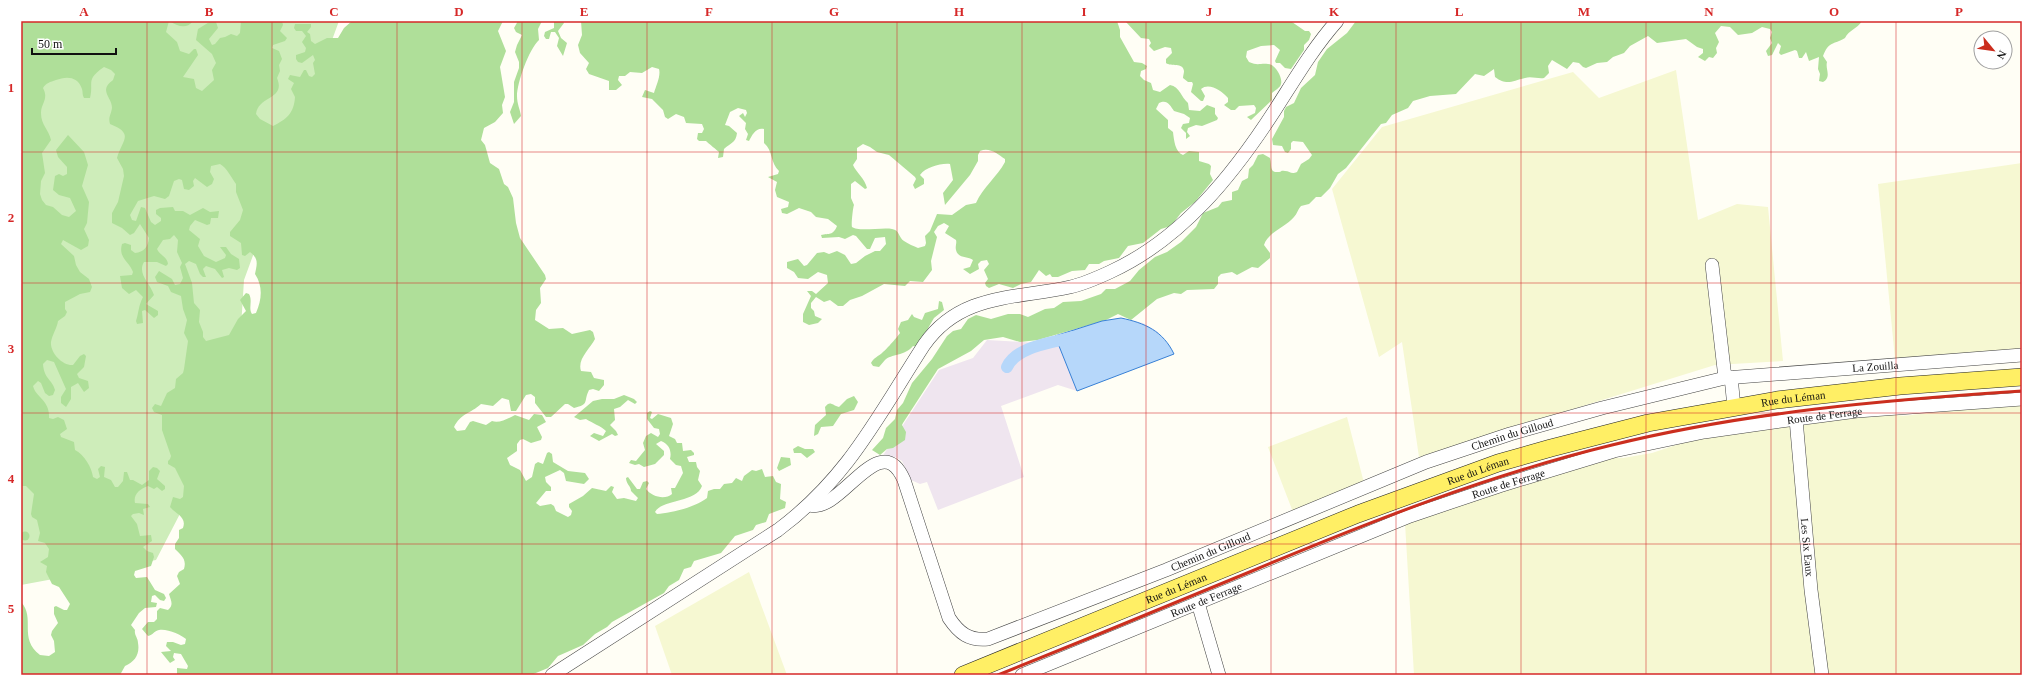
<svg xmlns="http://www.w3.org/2000/svg" width="2043" height="696" viewBox="0 0 2043 696" font-family="Georgia,serif">
<style>
.industrial{fill:#efe5ef}
.farmland{fill:#f6f8d2}
.green{fill:#ceedba}
.forest{fill:#afdf99;fill-rule:evenodd}
.water{fill:#b6d7fa;stroke:#3881d6}
.lines{fill:none;stroke-linecap:round;stroke-linejoin:round}
.canal{stroke:#b6d7fa;stroke-width:12}
.minor-casing{stroke:#444;stroke-width:14}
.major-casing{stroke:#222;stroke-width:18}
.minor{stroke:#fff;stroke-width:13}
.major{stroke:#ffef65;stroke-width:17}
.rail{stroke:#cb2e1e;stroke-width:3}
.grid{fill:none;stroke:#d62828;stroke-width:1;stroke-opacity:0.55}
.labels{text-anchor:middle;stroke-width:4;stroke-linejoin:round;paint-order:stroke}
.street-label{font-size:11px;fill:#111;stroke:#fff}
.neatline{fill:none;stroke:#d62828;stroke-width:1.5}
.grid-label{font-size:13px;text-anchor:middle;font-weight:bold;fill:#d62828}
</style>
<rect width="100%" height="100%" fill="#fffef5"/>
<path class="industrial" d="M1121,318L1143,323L1158,332L1174,354L1077,391L1058,385L1001,406L1024,477L938,510L927,482L920,484L911,480L902,461L895,457H882L939,370L973,358L987,340L1039,343L1100,321Z"/>
<g class="farmland">
<path d="M1676,70L1698,220L1737,204L1768,207L1783,361L1715,365L1419,457L1402,342L1379,357L1332,189L1382,127L1573,72L1599,98Z"/>
<path d="M2022,163V352L1895,359L1878,184Z"/>
<path d="M2022,402V675H1414L1405,523L1443,509L1612,458H1623L1652,453L1685,442L1754,430L1805,425L1854,415L1895,414L1903,416Z"/>
<path d="M1347,417L1364,483L1293,512L1268,447Z"/>
<path d="M749,572L787,675H672L655,626Z"/>
</g>
<path class="green" d="M21,21H339L244,280L236,406L156,560L21,585Z"/>
<g class="forest">
<path d="M21,21H193C186,30 178,26 169,21L166,32L177,42L180,51L189,54L194,49H196L198,55L183,77L194,79L196,88L202,91L214,80L212,70L216,63L212,54L196,40L198,29L211,21L216,22L218,28L209,39L212,45L215,44L220,38L225,37L231,34L237,36L240,33L241,21H282L283,25L280,31L287,38L285,41L273,45L272,48L279,51L282,59L279,65L280,71L277,78C286,100 259,95 256,114L260,119L273,126C287,119 294,113 295,97L291,89L294,83L288,79L290,75L300,77L304,70H306L309,76L312,77L315,74L313,63L315,60L313,55L302,63L298,62L296,59V55L305,52L306,48L302,42L306,36L302,31H296L294,28L295,24H311V27L307,32L310,34L311,41L315,44L327,38H338L344,28L352,21H503L498,31L506,51L500,67L505,97L502,105L503,113L495,122L484,128L481,140L485,145L490,163L499,169L504,184L508,187L513,198L516,223L520,238L545,275L546,279L540,288L541,303L536,310L535,320L549,329L563,328L572,334L590,330L593,332L595,339C590,349 577,359 581,371L591,372L594,378L604,380V385L599,391L593,389L589,390C583,402 590,404 574,408L568,404H565L551,417H546L535,403V397L531,394L526,395L516,411H511L509,400L502,398L493,406L481,404C470,414 461,413 454,427L457,431L465,430L470,422L473,421L486,425L492,421C499,424 509,418 515,415L529,420L534,414L542,415L546,422L537,427L542,437L541,440L531,443L523,439L520,440L517,444V451L507,458L510,465L520,470L526,481L532,477L535,464L538,462L543,464L547,453L549,452L552,454L553,462L568,471L585,473L589,479L584,484L566,481L564,473L560,470L545,477L546,482L551,487V491H546L536,503L540,506L551,504L554,506L556,511L568,517L571,515L572,511L569,507V504L583,496L592,488L606,491L611,486L614,487L612,492L617,499L624,498L636,501L638,498L631,491C631,486 626,484 626,478L628,477L637,489H640L643,482L647,481L649,483L646,489C652,497 665,500 672,494L671,488H675L683,473L681,466L676,465L670,459C672,451 669,444 661,441L656,444L664,451V455L655,464L644,467L639,464L635,465L629,463L631,460L636,461L645,450L643,443L646,436L651,433L658,437L660,434L659,429L654,428L647,419V413L650,411L652,412L650,418L652,419L658,414L671,418L673,424L669,436L675,439L677,443H682L683,451L691,450L694,453V455L687,457L689,462H696L697,467L700,471L698,480L702,486C696,503 662,499 655,512L657,514C671,513 696,507 707,498L708,491L714,489H720L724,484L732,483L736,478L742,481L744,476L752,470L756,471L762,469L765,477L773,476L776,482L781,484L780,499L786,502L785,508L769,514L766,522L756,525L753,530L735,536L721,553L694,561L691,567L684,569L679,580L669,586L664,593L612,622L607,627L595,634L583,645L558,656L548,668L531,675H177V668L187,669L188,666L181,654L174,653L173,657L175,660L170,663L161,652L171,651L166,646L167,642H173L181,645L185,644L186,639C182,635 166,628 159,630C154,631 153,635 148,636L142,629L148,622H154L157,619V611L160,608L168,610C174,605 171,601 169,594L180,584L177,576L179,572L184,569C187,559 181,555 175,549V544L179,538V530L183,528C187,517 176,514 170,507L173,497L180,499L183,497L184,486L175,468L168,464V461L170,459L171,456L162,430V415L154,412L152,408L155,404L161,406L167,393L175,388L176,379L183,373L184,369L188,341L184,333L187,320L183,309L181,296L171,292L168,286L157,282L155,277L159,271L172,279L175,285L180,284L183,278L180,267L182,263L177,252L178,240L174,235L170,239L163,240L157,249C160,256 167,256 168,264L166,266L157,262H144C137,274 150,283 154,295L146,304L158,311V315L154,318L145,310L142,311L143,323L137,324L136,321C139,312 138,307 143,297L136,290L129,294L122,288L120,276L132,275L133,272C129,261 118,258 122,244L125,243L131,245V250L135,253C144,252 148,247 149,238L140,224L134,233L130,235L122,228L112,223V213L118,202L124,176L123,169L117,158C122,140 135,134 110,124C108,117 111,115 112,108C112,97 98,91 113,80L115,74L111,70L104,67C85,80 94,82 90,98H84C82,95 83,92 82,89C78,76 66,76 56,80C50,82 46,83 43,88C49,99 41,103 41,113C41,125 49,130 51,140L42,153L45,173L41,181L40,194L42,200L46,205L53,207L62,215L69,217L76,211L70,198L59,195L53,190L55,176L59,174L63,176L67,174V167L58,157L56,150L68,135L84,152L88,165L82,186L89,202L87,223L84,229L89,240L88,246L81,250L63,240L61,244L74,256L76,265L80,272L89,279L92,287L90,292L80,294L65,302V309L67,312L65,316L58,321C57,328 52,335 51,342C50,353 63,366 73,365L80,356L84,354L86,356L84,367L77,374L79,378L88,381L89,388L84,392L78,383L71,387V399L66,407L61,403V397L66,389L54,362L47,360L43,364C44,379 52,379 55,390L53,395L49,396L45,393L41,383L38,381L33,386C36,398 50,400 49,418L53,419L58,417L64,420L67,429L60,434L61,437L74,442L75,450C84,454 92,468 93,477L97,479L100,477L98,469L101,466L105,467L104,477L111,480L115,487H118L123,481L124,472H127L130,480H133L142,485L149,480V471L153,467L157,468L160,471L157,479L165,486V489L162,491L157,487L154,489L148,486C140,489 133,494 135,503L148,504L150,507L143,509L144,515L139,513L133,514L131,516L137,524L140,536L151,535L152,541L143,547L147,551L153,553L154,557L151,566L135,571L134,575L136,578L147,577L155,590L164,594L166,598L164,601L160,600L155,595L152,596L151,602L157,603L156,607L145,608L139,613L131,625L135,630C134,635 138,638 138,643C140,654 135,662 125,666L120,675H21V602C36,618 18,638 40,655L49,656L55,652L54,641L51,635L52,631L58,623L54,614V607L56,606L64,610H67L70,604L59,587L52,584L46,572L47,566L40,562L48,557L49,549L45,543L38,541L40,533L37,520L32,517L31,514L34,494L26,486H21ZM220,164C227,168 231,177 236,184V192L243,210L240,220L230,232V236L241,243L242,255L245,256L250,252C259,259 257,264 255,274C263,286 262,299 256,313L252,314C248,308 253,301 249,294L246,293L240,300L246,311L238,319L229,335L206,341L203,337V332L199,322L200,310L194,303L192,283L185,264L189,261L196,264L200,274L203,277H206L203,269L206,266L215,269L222,278L224,277L222,270L229,268L237,270L240,268L239,259L231,254L226,247H220L226,255L225,258L216,262L204,256L198,246L200,239L189,230L190,226L195,220L207,225L210,224L211,218H218L219,211L210,212L203,208L190,215L183,211H175L173,207L160,208L156,210V214L161,218V221L155,225L151,222L145,208L141,207L136,221L132,220L130,215L138,201L154,196L165,199L169,196L174,181L179,179L182,180L184,189L189,190L194,186L193,181L195,178L207,187L212,184L214,179L210,172L211,166Z"/>
<path d="M518,21H542L538,29L539,40C529,49 517,83 517,96C517,104 520,109 521,116L514,124L510,112L514,102V82L519,68V62L515,52L517,45L522,35L516,32L514,28Z"/>
<path d="M554,21H563L564,23L558,31L561,38L567,43L563,56L557,46L559,38L555,32H551L549,39H546L544,36L545,32L554,28Z"/>
<path d="M581,21H1117L1120,30V37L1134,62L1142,63L1147,66L1146,69L1141,71L1140,76L1144,80L1151,83L1153,90L1160,92L1170,85C1180,87 1181,97 1188,103L1189,110L1200,111L1207,105L1215,108V114L1218,118L1217,120L1202,126L1196,125L1188,128L1187,132L1190,136L1186,139V133L1181,128L1183,124L1189,123L1190,118L1184,114L1174,111C1170,105 1167,99 1159,103L1156,109L1168,120V128L1173,132C1174,140 1175,152 1183,155L1189,151L1199,152V161L1209,164L1211,166L1210,174L1213,180L1195,202L1181,213L1171,226L1161,229L1143,243L1128,246L1119,258L1104,261L1099,264H1089L1085,270L1072,271L1058,277H1052L1050,274L1046,276L1039,270L1031,282L1021,284L1013,288L999,284L989,288L986,286L985,283L988,279L984,270L989,264L987,260L981,261L978,264L979,269L970,274L963,269L970,267L973,260C968,256 958,259 956,250C955,246 957,243 956,240L945,233L949,226L944,223L938,226L934,232L937,237L931,261L932,270L923,282L910,281L905,286L884,284L862,296L850,300L843,306H838L830,300L824,302L816,297L811,303V308L814,311L815,316L822,319L818,323L809,325L803,322V314L811,296L807,291H812L816,294L828,283L827,275L818,272L808,279L798,278L794,272L787,268V262L798,259L804,266L807,265L817,253L824,252L829,254L837,251L845,255L851,264L856,263L865,256L875,251H880L886,244L885,237L875,238L870,249H867L856,236L853,235L845,239L839,237L822,238L821,235C829,233 833,236 837,226L828,219L816,217L811,212L799,208L787,214L782,213L781,209L788,207L789,202L777,197L775,190L777,182L768,177L778,174L779,171C770,163 773,150 764,143V129C756,127 752,135 749,141L746,140L748,134L745,129L746,123L739,116L743,113L745,117L747,113L746,110L738,108L730,112L725,125L729,126L737,133C736,143 730,143 724,149L723,157L718,158L719,152C718,151 708,143 706,141H699L697,139L698,133H702L704,129L702,124L686,123L684,117L676,114L668,119L665,117L663,110L652,99L642,97L645,90L654,93C656,86 661,76 659,69L652,67L642,73L630,72L625,76H619L618,80L622,85L616,90H609V81L589,74L586,69L589,63L580,53L578,45L582,35ZM863,144L870,147L877,152L889,155L915,177L916,179L913,185L915,189L924,184V179L920,175C926,167 941,163 950,164L953,180L943,193L945,205L970,175L978,161V155L980,151C990,147 997,154 1005,159V162C997,177 983,187 976,203L966,205L952,215L937,214L930,231L925,236L926,243L925,246L918,248C914,246 908,244 904,241C898,237 900,230 892,229C883,227 858,232 852,227C851,225 853,207 854,205L851,198V184L855,181L865,189L867,188C865,179 856,172 853,165L857,159V148Z"/>
<path d="M1125,21H1285L1292,22L1305,31H1309L1311,34L1309,40L1304,45V50L1291,69L1285,68L1280,63H1276L1275,61L1280,50L1274,45L1261,46L1247,51L1246,57L1249,62C1258,66 1260,63 1268,64C1275,64 1283,78 1281,84C1280,88 1275,90 1272,93V100C1265,107 1258,113 1251,120L1247,117L1255,113L1256,108L1254,105L1239,106L1235,110H1231L1224,105L1228,102V98C1222,91 1209,82 1201,89L1205,96L1203,101H1201L1191,92L1193,84L1192,82H1188L1183,78C1183,76 1184,73 1184,71C1183,62 1171,67 1166,63V59L1172,53L1171,48L1165,47L1154,51L1149,46L1151,43L1149,39L1141,38Z"/>
<path d="M1356,21H1862C1857,29 1849,30 1845,38C1833,45 1829,41 1823,56L1827,62C1825,69 1832,77 1823,82L1819,81L1820,74L1818,69L1819,57L1809,61L1806,52L1802,58H1799L1797,51L1795,50L1781,55L1779,53L1781,46L1778,43L1772,55L1768,56L1766,51L1772,43L1770,38L1772,32L1770,29L1762,27L1752,33L1738,35L1730,27L1721,26L1715,33L1719,42L1716,48L1717,53L1713,58L1709,57L1705,61L1698,57L1703,53V49L1697,47L1686,39L1657,43L1648,36L1630,46L1624,53L1613,57L1607,62L1597,63L1586,68L1583,67L1579,63L1573,62L1567,69L1552,60L1548,66L1549,73L1544,78C1538,79 1531,76 1525,78C1512,81 1507,86 1495,77L1494,69L1484,76L1475,74L1456,94L1430,96L1413,101L1408,108L1392,115L1386,123L1381,124L1346,168L1338,174L1330,188L1321,197H1316L1309,204L1301,206C1298,209 1297,214 1294,217C1286,227 1268,232 1264,245L1270,253V258L1258,268L1252,267L1237,275L1232,272L1221,274L1218,277V284L1214,289L1187,290L1181,294L1174,293L1157,299L1131,320L1118,314L1106,320L1038,340L1020,342L1003,337L984,340L971,351L938,369L903,423L902,425L906,432L905,440L893,448L887,449L880,455L872,450L883,438L886,428L895,419L897,410L903,403L912,383L932,359L947,336L953,331L961,329L968,319L976,315L991,319L1008,314H1020L1028,317L1045,309L1054,308L1063,302L1081,301L1101,294L1106,289H1115L1130,281L1139,270L1155,257L1167,252L1181,242L1196,227L1203,213L1218,207L1222,202L1232,200V192L1238,190L1242,181L1248,178L1249,169L1253,165L1258,155L1263,154L1270,158C1272,164 1269,173 1278,172C1283,172 1279,170 1285,171C1290,171 1291,175 1297,172L1301,164L1309,159L1312,155L1303,142L1293,141L1291,143V149L1288,153L1285,152L1282,146L1273,145L1272,139L1284,117V111L1286,107L1294,103L1301,88L1315,75L1318,62L1327,49L1347,33Z"/>
<path d="M939,301L942,302L944,310L934,318L917,347L913,346C905,356 891,354 885,360C883,362 881,365 879,367L873,366L871,363C874,357 878,357 883,352C886,350 899,335 900,333L898,329L901,322L908,320L912,314L914,317L922,320L925,313L938,309Z"/>
<path d="M624,395L634,399L637,402L635,404L628,400L620,407L614,409L615,420L610,425L616,431L618,435L615,436L612,434L599,441L590,436L594,433L603,436L606,431C601,426 592,423 586,419L580,420L574,417L593,401L602,399H614Z"/>
<path d="M854,396L858,402L854,410L841,414L833,426L821,427L818,434L814,436L815,425L826,415L825,407C830,400 832,405 839,407L847,399Z"/>
<path d="M798,446L805,449H813L815,452L807,458L801,453H794L793,449Z"/>
<path d="M781,457L790,458L791,465L779,471L777,468Z"/>
<circle cx="25" cy="536" r="4.5"/>
</g>
<path class="water" d="M1121,318C1145,323 1163,331 1174,354L1077,391L1055,336L1102,321Z"/>
<g class="lines">
<path class="canal" d="M1007,367C1017,346 1052,343 1073,337"/>
<defs>
<g id="minor">
<path d="M1712,265L1725,378"/>
<path d="M1731,377L1734,407"/>
<path id="s1" d="M1796,419L1811,590L1822,675"/>
<path id="s2" d="M810,505C841,514 880,425 904,480L949,618C959,633 969,641 988,639L1166,570L1426,462L1510,434L1602,408L1725,378L2022,355"/>
<path d="M1198,603L1219,675"/>
<path d="M552,675L778,530C848,478 878,416 924,345C960,293 1015,299 1070,287C1084,284 1097,278 1110,272C1182,239 1233,175 1275,110C1295,79 1313,48 1337,21"/>
<path id="s3" d="M1022,675L1410,516L1499,486L1614,451L1704,432L1796,419L1857,411L2022,399"/>
</g>
<g id="major">
<path id="s4" d="M963,675L1358,514L1498,463L1551,448L1648,423L1777,400L1900,386L2022,377"/>
</g>
</defs>
<use href="#minor" class="minor-casing"/>
<use href="#major" class="major-casing"/>
<use href="#minor" class="minor"/>
<use href="#major" class="major"/>
<path class="rail" d="M998,675C1083,641 1167,606 1252,571C1369,522 1488,475 1612,445C1747,412 1884,400 2022,391"/>
</g>
<path class="grid" d="M147,21V675M272,21V675M397,21V675M522,21V675M647,21V675M772,21V675M897,21V675M1022,21V675M1146,21V675M1271,21V675M1396,21V675M1521,21V675M1646,21V675M1771,21V675M1896,21V675M21,152H2022M21,283H2022M21,413H2022M21,544H2022"/>
<g class="labels">
<g class="street-label">
<text dy="4" stroke="none"><textPath href="#s2" startOffset="1243">La Zouilla</textPath></text>
<text dy="4" stroke="none"><textPath href="#s4" startOffset="878">Rue du Léman</textPath></text>
<text dy="4" stroke="none"><textPath href="#s3" startOffset="847">Route de Ferrage</textPath></text>
<text dy="4" stroke="none"><textPath href="#s2" startOffset="872">Chemin du Gilloud</textPath></text>
<text dy="4" stroke="none"><textPath href="#s4" startOffset="554">Rue du Léman</textPath></text>
<text dy="4" stroke="none"><textPath href="#s3" startOffset="523">Route de Ferrage</textPath></text>
<text dy="4" stroke="none"><textPath href="#s1" startOffset="129">Les Six Eaux</textPath></text>
<text dy="4" stroke="none"><textPath href="#s2" startOffset="548">Chemin du Gilloud</textPath></text>
<text dy="4" stroke="none"><textPath href="#s4" startOffset="230">Rue du Léman</textPath></text>
<text dy="4" stroke="none"><textPath href="#s3" startOffset="199">Route de Ferrage</textPath></text>
</g>
</g>
<rect width="2043" height="696" fill="none" stroke="#ffffff" stroke-width="44"/>
<g transform="translate(1993 50) rotate(119)"><circle r="19" fill="#ffffff" stroke="#a0a0a0"/>
<path d="M0-3L7 15L0 10L-7 15Z" fill="#cb2e1e"/>
<text y="-6" font-size="11" font-weight="bold" text-anchor="middle" fill="#111111">N</text>
</g>
<path d="M32 48v6h84v-6" fill="none" stroke="#111111" stroke-width="2"/>
<text x="38" y="48" font-size="12" fill="#111111" stroke="#ffffff" stroke-width="3" paint-order="stroke">50 m</text>
<rect x="22" y="22" width="1999" height="652" class="neatline"/>
<g class="grid-label">
<text x="84" y="16">A</text>
<text x="209" y="16">B</text>
<text x="334" y="16">C</text>
<text x="459" y="16">D</text>
<text x="584" y="16">E</text>
<text x="709" y="16">F</text>
<text x="834" y="16">G</text>
<text x="959" y="16">H</text>
<text x="1084" y="16">I</text>
<text x="1209" y="16">J</text>
<text x="1334" y="16">K</text>
<text x="1459" y="16">L</text>
<text x="1584" y="16">M</text>
<text x="1709" y="16">N</text>
<text x="1834" y="16">O</text>
<text x="1959" y="16">P</text>
<text x="11" y="92">1</text>
<text x="11" y="222">2</text>
<text x="11" y="353">3</text>
<text x="11" y="483">4</text>
<text x="11" y="613">5</text>
</g>
</svg>
